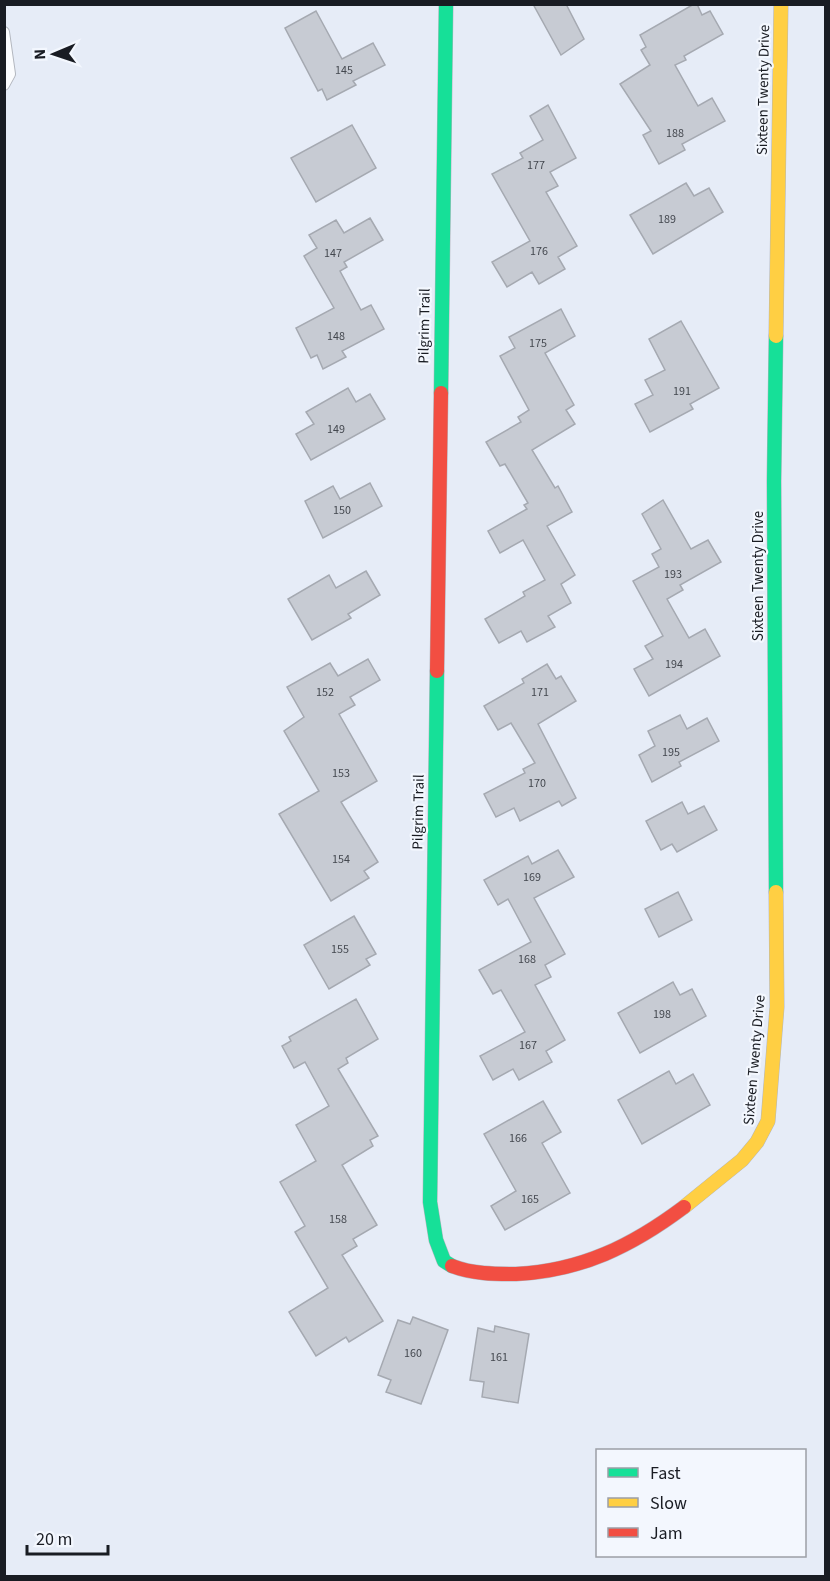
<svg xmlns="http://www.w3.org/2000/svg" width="830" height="1581" viewBox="0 0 830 1581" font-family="'Source Sans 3',sans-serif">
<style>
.building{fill:#c7cbd3;stroke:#a5a9b1;stroke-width:1.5}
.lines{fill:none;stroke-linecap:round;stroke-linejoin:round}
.lane-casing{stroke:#b2b6be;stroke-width:12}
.fast-casing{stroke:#b2b6be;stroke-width:15}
.slow-casing{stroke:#b2b6be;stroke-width:15}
.jam-casing{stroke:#b2b6be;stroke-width:15}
.lane{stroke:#fbfcfe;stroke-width:10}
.fast{stroke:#16e098;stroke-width:14}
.slow{stroke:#ffcf43;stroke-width:14}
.jam{stroke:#f24e42;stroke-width:14}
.labels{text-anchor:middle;stroke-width:4.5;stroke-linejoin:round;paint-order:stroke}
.number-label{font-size:12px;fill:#44484f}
.street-label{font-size:15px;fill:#191c23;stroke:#f3f7fe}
</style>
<rect width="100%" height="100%" fill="#e6ecf7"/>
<g class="building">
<path d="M533,4H566L584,39L561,55Z"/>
<path d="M694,4H697L702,15L710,11L723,34L684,56L686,60L675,65L698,106L712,98L725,121L682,144L685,150L659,164L643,135L651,131L620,84L650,65L641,50L646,47L640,35Z"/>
<path d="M316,11L342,59L373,43L385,65L353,81L356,85L327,100L322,89L318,91L285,28Z"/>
<path d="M548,105L576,158L550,172L558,186L546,192L577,246L558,257L565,269L539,284L532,272L507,287L492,262L530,241L492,174L523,158L520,153L543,140L530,116Z"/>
<path d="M352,125L376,168L316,202L291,158Z"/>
<path d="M686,183L694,196L709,188L723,212L653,254L630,215Z"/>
<path d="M370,218L383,240L344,262L347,267L340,271L361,310L371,305L384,329L342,351L346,357L323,369L317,355L311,358L296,328L334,308L304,256L317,248L309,235L336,220L344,233Z"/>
<path d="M561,309L575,336L545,353L574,405L566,410L575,424L532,450L555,488L558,486L572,512L547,526L575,575L561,584L571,603L548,616L555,627L527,642L521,631L499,643L485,619L525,596L523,592L545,580L523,540L500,553L488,531L527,509L524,505L528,503L505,464L500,466L486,442L521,422L518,417L529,410L500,356L515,348L509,337Z"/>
<path d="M681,321L719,388L690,404L693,409L650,432L635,404L653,395L645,380L665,370L649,339Z"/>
<path d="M348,388L356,402L370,394L385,419L311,460L296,434L314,424L306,412Z"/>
<path d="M370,483L382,506L323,538L305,501L333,486L340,499Z"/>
<path d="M663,500L691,549L708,540L721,562L680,585L683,590L667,599L689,638L705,629L720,656L649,696L634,669L653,659L645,646L663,636L633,581L659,567L652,554L661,549L642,514Z"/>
<path d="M366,571L380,595L348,614L351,618L312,640L288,599L329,575L336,588Z"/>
<path d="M368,659L380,680L350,697L355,705L339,714L377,781L341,802L378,862L364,871L369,878L331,901L279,814L319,791L284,731L304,717L287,687L330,663L338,676Z"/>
<path d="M547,664L556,679L561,676L576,701L538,724L576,798L562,806L559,801L520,821L514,808L496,817L484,794L525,773L523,769L535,763L511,723L498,730L484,706L524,683L522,679Z"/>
<path d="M680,715L687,729L707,718L719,741L679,762L681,766L652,782L639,755L655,746L648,731Z"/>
<path d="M682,802L688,814L704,806L717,830L677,852L672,844L661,850L646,821Z"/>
<path d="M558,850L574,877L534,898L565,954L545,965L551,977L535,985L565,1040L546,1051L552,1062L519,1080L513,1069L493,1080L480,1056L525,1032L501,990L493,994L479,970L531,942L508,899L498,905L484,880L528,856L532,864Z"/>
<path d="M678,892L692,920L659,937L645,909Z"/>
<path d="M354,916L376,954L366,959L370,965L329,989L304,945Z"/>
<path d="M673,982L680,995L692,989L706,1016L640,1053L618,1013Z"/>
<path d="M356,999L378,1039L346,1058L348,1063L338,1069L378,1136L370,1140L373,1146L342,1165L377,1225L353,1239L357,1246L342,1255L383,1321L349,1342L346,1337L316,1356L289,1312L328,1288L295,1232L305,1226L280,1182L316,1161L296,1125L329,1106L305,1062L294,1068L282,1046L291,1041L289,1037Z"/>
<path d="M669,1071L676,1084L693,1074L710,1105L642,1144L618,1100Z"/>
<path d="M543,1101L561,1132L542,1143L570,1193L505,1230L491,1206L516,1191L484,1134Z"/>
<path d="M413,1317L448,1330L421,1404L386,1392L391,1380L378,1375L398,1320L410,1324Z"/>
<path d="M495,1326L529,1334L518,1403L482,1397L484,1382L470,1380L478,1328L494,1332Z"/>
</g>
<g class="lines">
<defs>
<path id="lane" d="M4,32L10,74L4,85"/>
<g id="fast">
<path d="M776,336L774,481L776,892"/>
<path d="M441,393L446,4"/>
<path d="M437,671L430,1202L436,1240L444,1261L452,1266"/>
</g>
<g id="slow">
<path d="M776,336L781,4"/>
<path d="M684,1207L742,1160L757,1142L768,1121L777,1007L776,892"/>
</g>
<g id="jam">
<path d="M437,671L441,393"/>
<path d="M452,1266C473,1274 494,1274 516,1274C581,1271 632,1246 684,1207"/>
</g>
</defs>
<use href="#lane" class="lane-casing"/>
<use href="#fast" class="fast-casing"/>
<use href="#slow" class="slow-casing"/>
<use href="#jam" class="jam-casing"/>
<use href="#lane" class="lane"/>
<use href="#fast" class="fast"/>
<use href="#slow" class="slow"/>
<use href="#jam" class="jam"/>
</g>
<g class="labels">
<g class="number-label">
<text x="344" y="74">145</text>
<text x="675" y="137">188</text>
<text x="536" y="169">177</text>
<text x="667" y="223">189</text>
<text x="539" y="255">176</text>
<text x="333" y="257">147</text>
<text x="336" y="340">148</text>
<text x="538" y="347">175</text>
<text x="682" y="395">191</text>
<text x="336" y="433">149</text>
<text x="342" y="514">150</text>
<text x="673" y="578">193</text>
<text x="674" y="668">194</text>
<text x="325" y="696">152</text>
<text x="540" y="696">171</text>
<text x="671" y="756">195</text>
<text x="341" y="777">153</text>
<text x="537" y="787">170</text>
<text x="341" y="863">154</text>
<text x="532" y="881">169</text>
<text x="340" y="953">155</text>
<text x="527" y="963">168</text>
<text x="662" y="1018">198</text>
<text x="528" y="1049">167</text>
<text x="518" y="1142">166</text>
<text x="530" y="1203">165</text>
<text x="338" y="1223">158</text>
<text x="413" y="1357">160</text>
<text x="499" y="1361">161</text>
</g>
<g class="street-label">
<text transform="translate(763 90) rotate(-89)" y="5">Sixteen Twenty Drive</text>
<text transform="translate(424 326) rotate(-89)" y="5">Pilgrim Trail</text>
<text transform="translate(758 576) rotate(-90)" y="5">Sixteen Twenty Drive</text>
<text transform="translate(418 812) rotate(-89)" y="5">Pilgrim Trail</text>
<text transform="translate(754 1060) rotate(-85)" y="5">Sixteen Twenty Drive</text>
</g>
</g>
<rect width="830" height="1581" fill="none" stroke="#191c23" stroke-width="12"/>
<rect x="596" y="1449" width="210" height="108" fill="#f3f7fe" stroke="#9c9fa6" stroke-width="1.5"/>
<rect x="608" y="1468" width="30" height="9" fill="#16e098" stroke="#9c9fa6" stroke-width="1.5"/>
<text x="650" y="1479" font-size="18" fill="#191c23">Fast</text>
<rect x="608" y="1498" width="30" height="9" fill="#ffcf43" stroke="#9c9fa6" stroke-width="1.5"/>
<text x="650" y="1509" font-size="18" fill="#191c23">Slow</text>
<rect x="608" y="1528" width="30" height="9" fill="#f24e42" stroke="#9c9fa6" stroke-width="1.5"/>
<text x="650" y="1539" font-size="18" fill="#191c23">Jam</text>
<g transform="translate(54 54) rotate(268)" stroke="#f3f7fe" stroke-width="4.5" paint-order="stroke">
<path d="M0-4.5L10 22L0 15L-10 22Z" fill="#191c23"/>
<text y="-9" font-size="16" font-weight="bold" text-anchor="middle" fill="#191c23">N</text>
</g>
<path d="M27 1545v9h81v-9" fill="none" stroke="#191c23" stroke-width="3"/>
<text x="36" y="1545" font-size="18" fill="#191c23" stroke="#f3f7fe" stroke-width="4.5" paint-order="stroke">20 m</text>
</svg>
